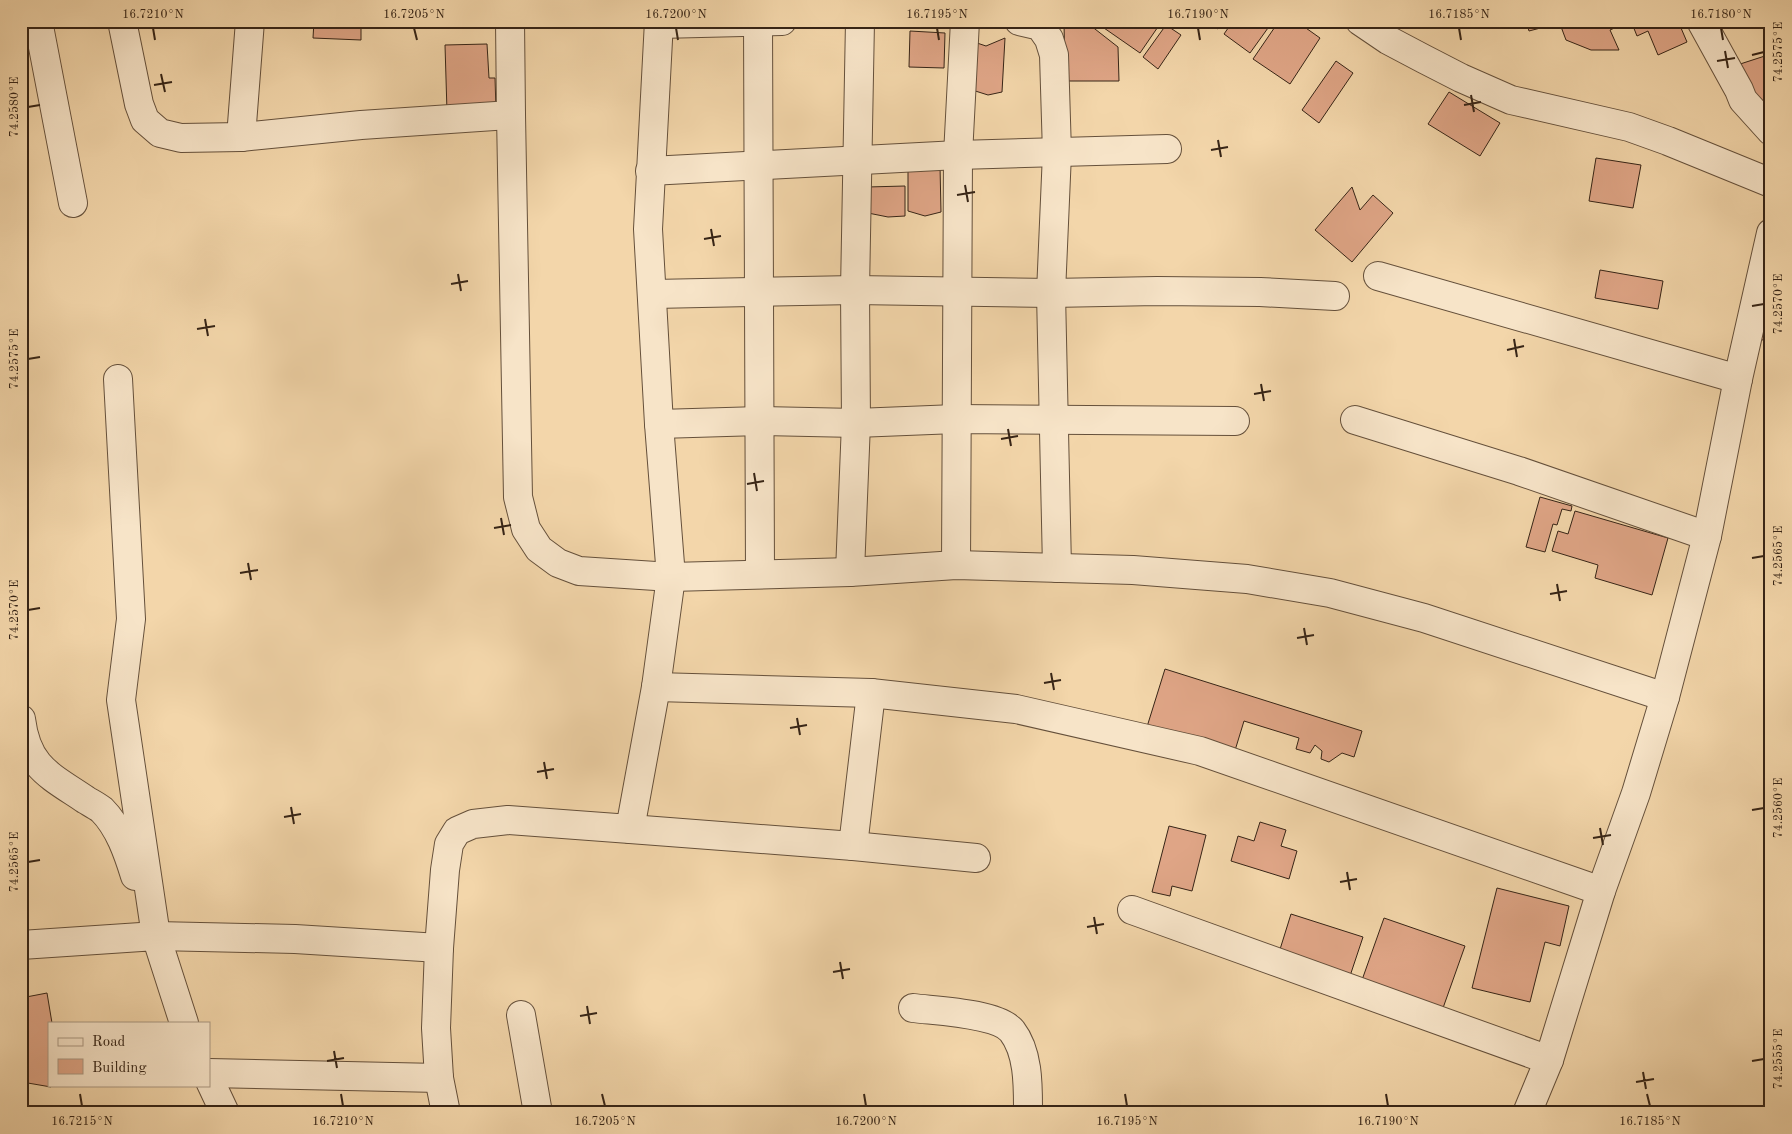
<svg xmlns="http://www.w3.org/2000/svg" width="1792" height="1134" viewBox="0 0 1792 1134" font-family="'Old Standard TT',serif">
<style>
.building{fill:#dfa586;stroke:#362416}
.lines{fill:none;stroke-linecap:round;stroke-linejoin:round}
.minor-casing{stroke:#65503b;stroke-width:30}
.minor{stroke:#f7e4c8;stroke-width:28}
.ticks{fill:none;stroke:#362416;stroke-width:2}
.neatline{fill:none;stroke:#362416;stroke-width:2}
.ticks-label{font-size:12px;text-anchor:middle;fill:#362416}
</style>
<rect width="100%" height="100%" fill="#f3d6aa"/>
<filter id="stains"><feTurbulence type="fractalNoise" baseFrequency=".004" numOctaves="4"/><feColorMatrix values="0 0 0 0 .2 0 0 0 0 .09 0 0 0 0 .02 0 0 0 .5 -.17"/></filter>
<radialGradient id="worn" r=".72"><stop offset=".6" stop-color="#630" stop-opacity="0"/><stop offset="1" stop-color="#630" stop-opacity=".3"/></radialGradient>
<g class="building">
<path d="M314,21H361V40L313,38Z"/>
<rect x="459" y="21" width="43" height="6"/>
<path d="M1109,21H1162L1140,53L1104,28Z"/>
<path d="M1206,21H1223L1218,29Z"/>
<path d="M1233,21H1273L1250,53L1224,34Z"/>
<path d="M1279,21H1296L1320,38L1290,84L1253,59Z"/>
<path d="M1526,21H1555L1548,26L1529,31Z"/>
<path d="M1566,21H1593L1595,25L1604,21H1630L1610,30L1619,50H1591L1566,40L1560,24Z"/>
<path d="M1631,21H1678L1687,42L1658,55L1648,31L1637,36Z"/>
<path d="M1064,22H1086L1118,47L1119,81H1065Z"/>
<path d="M1166,25L1181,35L1158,69L1143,57Z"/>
<path d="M910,31L945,33L944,68L909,67Z"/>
<path d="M1005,38L1002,92L988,95L969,89L971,41L986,46Z"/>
<path d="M487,44L489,78H495L496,110L447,112L445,45Z"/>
<path d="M1771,54V115L1734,66Z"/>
<path d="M1336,61L1353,73L1319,123L1302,110Z"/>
<path d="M1449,92L1500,123L1480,156L1428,124Z"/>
<path d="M1596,158L1641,165L1633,208L1589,201Z"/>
<path d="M908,166L921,171L940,166L941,212L925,216L908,211Z"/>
<path d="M905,186V216L888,217L868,213L867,187Z"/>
<path d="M1352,187L1360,210L1373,195L1393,213L1352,262L1315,230Z"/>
<path d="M1600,270L1663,281L1658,309L1595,298Z"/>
<path d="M1770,310L1771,336L1760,341L1762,320Z"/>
<path d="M1540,497L1572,506L1571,511L1562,509L1557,525L1553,524L1545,552L1526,547Z"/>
<path d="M1575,511L1668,538L1652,595L1595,578L1598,565L1552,551L1558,531L1568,534Z"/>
<path d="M1165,669L1362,731L1354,757L1342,753L1329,762L1321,759L1322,751L1315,745L1310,753L1296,749L1299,738L1244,721L1233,757L1146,730Z"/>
<path d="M1260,822L1286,830L1281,846L1297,851L1289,879L1231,861L1238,836L1254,841Z"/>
<path d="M1169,826L1206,835L1192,891L1172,886L1170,896L1152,892Z"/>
<path d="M1497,888L1569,906L1560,946L1545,942L1530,1002L1472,988Z"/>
<path d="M1291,914L1363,937L1348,982L1277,959Z"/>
<path d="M1384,918L1465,946L1443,1008L1362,980Z"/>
<path d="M47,993L52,1023H49V1085H51V1087L22,1082L21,1075V998Z"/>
</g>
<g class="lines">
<defs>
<g id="minor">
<path d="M38,21L73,203"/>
<path d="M122,21L139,104L145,120L160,133L181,138L241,137L361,125L511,115L510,21"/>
<path d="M758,21L760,574"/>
<path d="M1019,21L1040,26L1049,39L1054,55L1057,153L1051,293L1057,568"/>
<path d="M1360,21L1388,40L1424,59L1461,78L1511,100L1629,127L1668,141L1771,183"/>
<path d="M1701,21L1739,90L1743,100L1771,131"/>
<path d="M659,24L782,21"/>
<path d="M511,115L518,497L526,529L539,549L558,563L579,571L671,577L850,572L956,565L1133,570L1247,579L1330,593L1424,618L1665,697"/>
<path d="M241,137L250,21"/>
<path d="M650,171L958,155L1167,149"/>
<path d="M1378,276L1738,379"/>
<path d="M653,294L855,290L1051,293L1157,291L1260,292L1335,296"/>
<path d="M118,379L131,619L121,700L156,936"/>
<path d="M1355,420L1519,471L1707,536"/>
<path d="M659,424L760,421L856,423L956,419L1235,421"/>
<path d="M956,565L958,155L965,21"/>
<path d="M850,572L856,423L855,290L860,21"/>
<path d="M656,687L871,693L1016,709L1200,751L1601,891"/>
<path d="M21,719C27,767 49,775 86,800C91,803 97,806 102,810C119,827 128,853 135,876"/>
<path d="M630,829L853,846L976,858"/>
<path d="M853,846L871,693"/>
<path d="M1132,910L1549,1060"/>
<path d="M156,936L295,939L439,948"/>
<path d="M21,945L156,936L184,1023"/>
<path d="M913,1008C936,1011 997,1013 1012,1031C1029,1053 1028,1087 1028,1113"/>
<path d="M521,1015L538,1113"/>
<path d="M209,1073L439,1078"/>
<path d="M209,1079L225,1113"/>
<path d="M446,1113L439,1078L436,1028L439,948L445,870L449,844L457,831L473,824L508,820L630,829L656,687L671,577L659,424L648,229L659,21"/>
<path d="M1527,1113L1549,1060L1601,891L1636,793L1665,697L1707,536L1738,379L1771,233"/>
</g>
</defs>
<use href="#minor" class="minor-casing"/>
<use href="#minor" class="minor"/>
</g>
<path class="ticks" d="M153,28L155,40M414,28L417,40M676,28L678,40M937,28L939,40M1198,28L1200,40M1459,28L1461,40M1721,28L1723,40M1725,51L1728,68M1752,55L1764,52M1717,61L1735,58M161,74L165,92M154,85L172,82M1471,95L1474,112M1464,105L1481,102M28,107L40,105M1218,140L1221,157M1211,150L1228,147M965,185L968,202M957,195L975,192M711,229L714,246M704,239L721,236M458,274L461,291M451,284L468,281M1752,306L1764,304M205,319L208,336M197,329L215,326M1514,339L1517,357M1507,350L1524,346M28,359L40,357M1261,384L1264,401M1254,394L1271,391M1008,429L1011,446M1001,439L1018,436M754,473L757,491M747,484L764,481M501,518L504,535M494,528L511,525M1752,558L1764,556M248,563L251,580M240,573L258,570M1557,584L1560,601M1550,594L1567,591M28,610L40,608M1304,628L1307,645M1297,638L1314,635M1051,673L1054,690M1044,683L1061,680M797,718L800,735M790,728L807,725M544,762L547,779M537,772L554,769M291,807L294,824M1752,810L1764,808M284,817L301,814M1600,828L1603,845M1593,838L1611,835M28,862L40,860M1347,872L1350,890M1340,882L1357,879M1094,917L1097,934M1087,927L1104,924M840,962L843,979M833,972L850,969M587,1006L590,1024M580,1016L597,1013M334,1051L337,1068M327,1061L344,1058M1752,1061L1764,1059M1643,1072L1646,1089M1636,1082L1654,1079M80,1094L82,1106M341,1094L343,1106M602,1094L605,1106M864,1094L866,1106M1125,1094L1127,1106M1386,1094L1388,1106M1647,1094L1650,1106"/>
<rect width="1792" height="1134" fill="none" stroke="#f3d6aa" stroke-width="55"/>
<rect x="48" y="1022" width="162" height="65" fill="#f7e4c8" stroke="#aa9781"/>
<rect x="58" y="1038" width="25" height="8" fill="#f7e4c8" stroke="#aa9781"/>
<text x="92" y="1046" font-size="15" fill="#362416">Road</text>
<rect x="58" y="1059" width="25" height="15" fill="#dfa586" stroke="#aa9781"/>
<text x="92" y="1072" font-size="15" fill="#362416">Building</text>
<rect x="28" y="28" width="1736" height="1078" class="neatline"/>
<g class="ticks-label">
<text x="153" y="18">16.7210°N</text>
<text x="414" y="18">16.7205°N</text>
<text x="676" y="18">16.7200°N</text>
<text x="937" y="18">16.7195°N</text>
<text x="1198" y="18">16.7190°N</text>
<text x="1459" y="18">16.7185°N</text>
<text x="1721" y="18">16.7180°N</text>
<text transform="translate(1778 52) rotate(-90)" y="4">74.2575°E</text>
<text transform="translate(14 107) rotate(-90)" y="4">74.2580°E</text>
<text transform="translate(1778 304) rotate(-90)" y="4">74.2570°E</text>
<text transform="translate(14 359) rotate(-90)" y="4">74.2575°E</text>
<text transform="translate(1778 556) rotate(-90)" y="4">74.2565°E</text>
<text transform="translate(14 610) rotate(-90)" y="4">74.2570°E</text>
<text transform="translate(1778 808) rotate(-90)" y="4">74.2560°E</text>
<text transform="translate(14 862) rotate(-90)" y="4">74.2565°E</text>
<text transform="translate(1778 1059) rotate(-90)" y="4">74.2555°E</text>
<text x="82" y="1125">16.7215°N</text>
<text x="343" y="1125">16.7210°N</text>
<text x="605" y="1125">16.7205°N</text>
<text x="866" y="1125">16.7200°N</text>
<text x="1127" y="1125">16.7195°N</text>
<text x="1388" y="1125">16.7190°N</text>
<text x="1650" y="1125">16.7185°N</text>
</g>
<rect width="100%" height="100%" filter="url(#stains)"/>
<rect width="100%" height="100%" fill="url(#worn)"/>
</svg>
